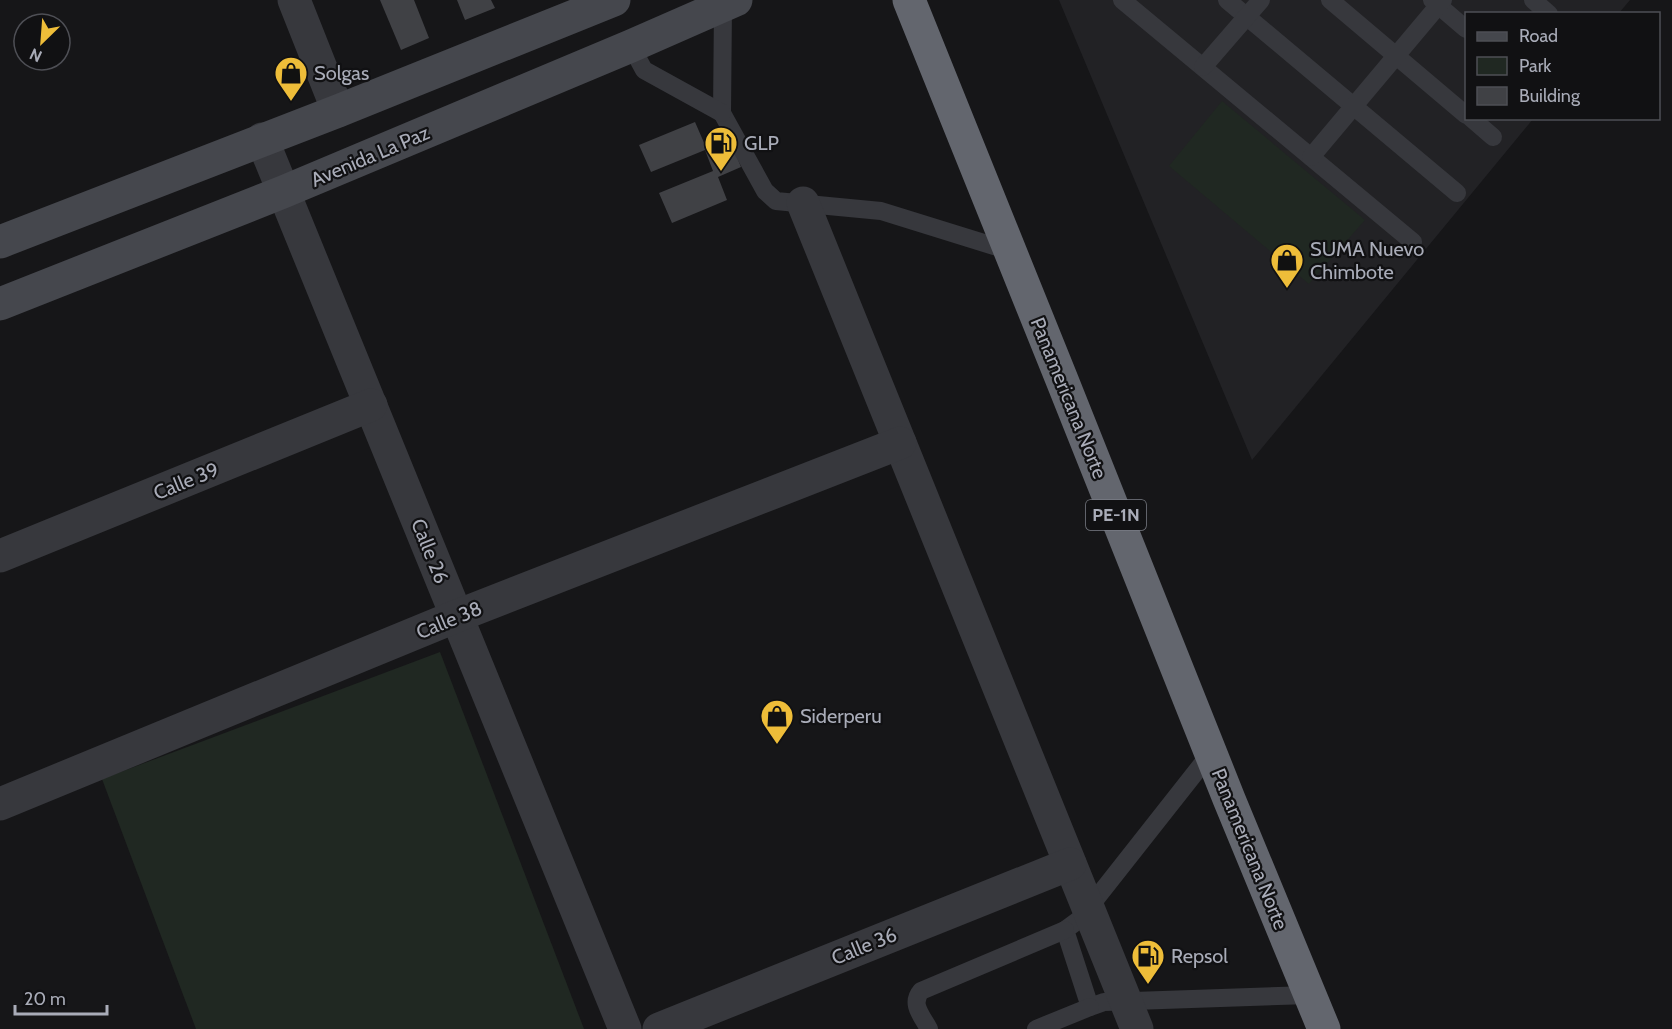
<svg xmlns="http://www.w3.org/2000/svg" width="1672" height="1029" viewBox="0 0 1672 1029" font-family="Cabin,sans-serif">
<style>
.built{fill:#222225}
.green{fill:#202822}
.building{fill:#404145}
.lines{fill:none;stroke-linecap:round;stroke-linejoin:round}
.lane{stroke:#37383d;stroke-width:18}
.street{stroke:#37383d;stroke-width:33}
.secondary{stroke:#45474d;stroke-width:33}
.highway{stroke:#63666e;stroke-width:33}
.labels{text-anchor:middle;stroke-width:4.5;stroke-linejoin:round;paint-order:stroke}
.shield{fill:#111113;stroke:#7b7e86;stroke-width:1.5}
.shield-label{font-size:18px;font-weight:bold;fill:#a9acb8}
.poi-label{font-size:20px;fill:#a9acb8;stroke:#111113;text-anchor:start}
.street-label{font-size:20px;fill:#a9acb8;stroke:#111113}
</style>
<rect width="100%" height="100%" fill="#161618"/>
<path class="built" d="M1059,0H1630L1619,13L1466,14V118L1533,119L1252,460Z"/>
<g class="green">
<path d="M1222,101L1365,220L1309,284L1169,166Z"/>
<path d="M440,652L584,1029H196L102,779Z"/>
</g>
<g class="building">
<path d="M380,0H414L429,38L401,50Z"/>
<path d="M457,0H491L495,8L465,20Z"/>
<path d="M695,122L705,145L728,135L741,167L718,177L727,200L672,223L659,193L713,171L705,150L651,172L639,145Z"/>
</g>
<g class="lines">
<g class="lane">
<path d="M1122,0L1413,242"/>
<path d="M1227,0L1457,193"/>
<path d="M1330,0L1466,115"/>
<path d="M1432,0L1466,29"/>
<path d="M1533,0L1549,14"/>
<path d="M723,6L722,113L765,191L776,201L881,211L1010,251"/>
<path d="M631,46L644,70L722,113"/>
<path d="M1203,67L1261,0"/>
<path d="M1471,118L1493,137"/>
<path d="M1311,157L1443,0"/>
<path d="M1210,754L1080,919L1065,930L1090,1007L1104,1002L1310,995"/>
<path d="M929,1029C922,1016 910,1004 921,991L1065,930"/>
<path d="M1036,1029L1090,1007"/>
</g>
<g class="street">
<path d="M294,0L338,111"/>
<path d="M262,139L625,1029"/>
<path d="M803,203L1137,1029"/>
<path d="M0,556L371,405"/>
<path d="M0,804L457,616L900,443"/>
<path d="M659,1029L1070,864"/>
</g>
<g class="secondary">
<path d="M0,242L338,111L614,0"/>
<path d="M0,304L283,192L631,46L736,0"/>
</g>
<path class="highway" d="M909,0L1062,380L1229,799L1324,1029"/>
</g>
<defs>
<symbol id="shop-pin" viewBox="-11 -11 22 30"><path d="M0 17L-7.5 6A9.5 9.5 0 1 1 7.5 6Z" fill="#eebd39" stroke="#111113"/><path d="M-5-2.5h2.3a2.7 3.5 0 0 1 5.4 0H5L5.5 6h-11ZM-1.5-2.5h3a1.5 2.3 0 0 0-3 0Z" fill="#111"/></symbol>
<symbol id="fuel-pin" viewBox="-11 -11 22 30"><path d="M0 17L-7.5 6A9.5 9.5 0 1 1 7.5 6Z" fill="#eebd39" stroke="#111113"/><path d="M-5.5-6h7V0h2V4h1.3V-2.5L3-4.5l.8-.8L6-3V5H2.5V1h-1V6h-7ZM-4.2-4.7v3.2H.2V-4.7Z" fill="#111"/></symbol>
</defs>
<g fill-rule="evenodd">
<use href="#shop-pin" x="272" y="54" width="38" height="52"/>
<use href="#fuel-pin" x="702" y="124" width="38" height="52"/>
<use href="#shop-pin" x="1268" y="241" width="38" height="52"/>
<use href="#shop-pin" x="758" y="697" width="38" height="52"/>
<use href="#fuel-pin" x="1129" y="937" width="38" height="52"/>
</g>
<g class="labels">
<rect class="shield" x="1086" y="500" width="60" height="30" rx="4.5"/>
<g class="shield-label">
<text x="1116" y="521">PE-1N</text>
</g>
<g class="poi-label">
<text x="314" y="80">Solgas</text>
<text x="744" y="150">GLP</text>
<text x="1310" y="256">SUMA Nuevo<tspan x="1310" dy="23">Chimbote</tspan></text>
<text x="800" y="723">Siderperu</text>
<text x="1171" y="963">Repsol</text>
</g>
<g class="street-label">
<text transform="translate(370 156) rotate(-23)" y="7">Avenida La Paz</text>
<text transform="translate(1069 398) rotate(68)" y="7">Panamericana Norte</text>
<text transform="translate(186 481) rotate(-22)" y="7">Calle 39</text>
<text transform="translate(430 551) rotate(68)" y="7">Calle 26</text>
<text transform="translate(449 620) rotate(-22)" y="7">Calle 38</text>
<text transform="translate(1250 849) rotate(68)" y="7">Panamericana Norte</text>
<text transform="translate(864 946) rotate(-22)" y="7">Calle 36</text>
</g>
</g>
<rect x="1465" y="12" width="195" height="108" fill="#111113" stroke="#4e4f55" stroke-width="1.5"/>
<rect x="1477" y="32" width="30" height="9" fill="#45474d" stroke="#4e4f55" stroke-width="1.5"/>
<text x="1519" y="42" font-size="18" fill="#a9acb8">Road</text>
<rect x="1477" y="57" width="30" height="18" fill="#202822" stroke="#4e4f55" stroke-width="1.5"/>
<text x="1519" y="72" font-size="18" fill="#a9acb8">Park</text>
<rect x="1477" y="87" width="30" height="18" fill="#404145" stroke="#4e4f55" stroke-width="1.5"/>
<text x="1519" y="102" font-size="18" fill="#a9acb8">Building</text>
<g transform="translate(42 42) rotate(205)"><circle r="28" fill="#111113" stroke="#4e4f55" stroke-width="1.5"/>
<path d="M0-4.5L10 22L0 15L-10 22Z" fill="#eebd39"/>
<text y="-9" font-size="16" font-weight="bold" text-anchor="middle" fill="#a9acb8">N</text>
</g>
<path d="M15 1005v9h92v-9" fill="none" stroke="#a9acb8" stroke-width="3"/>
<text x="24" y="1005" font-size="18" fill="#a9acb8" stroke="#111113" stroke-width="4.5" paint-order="stroke">20 m</text>
</svg>
